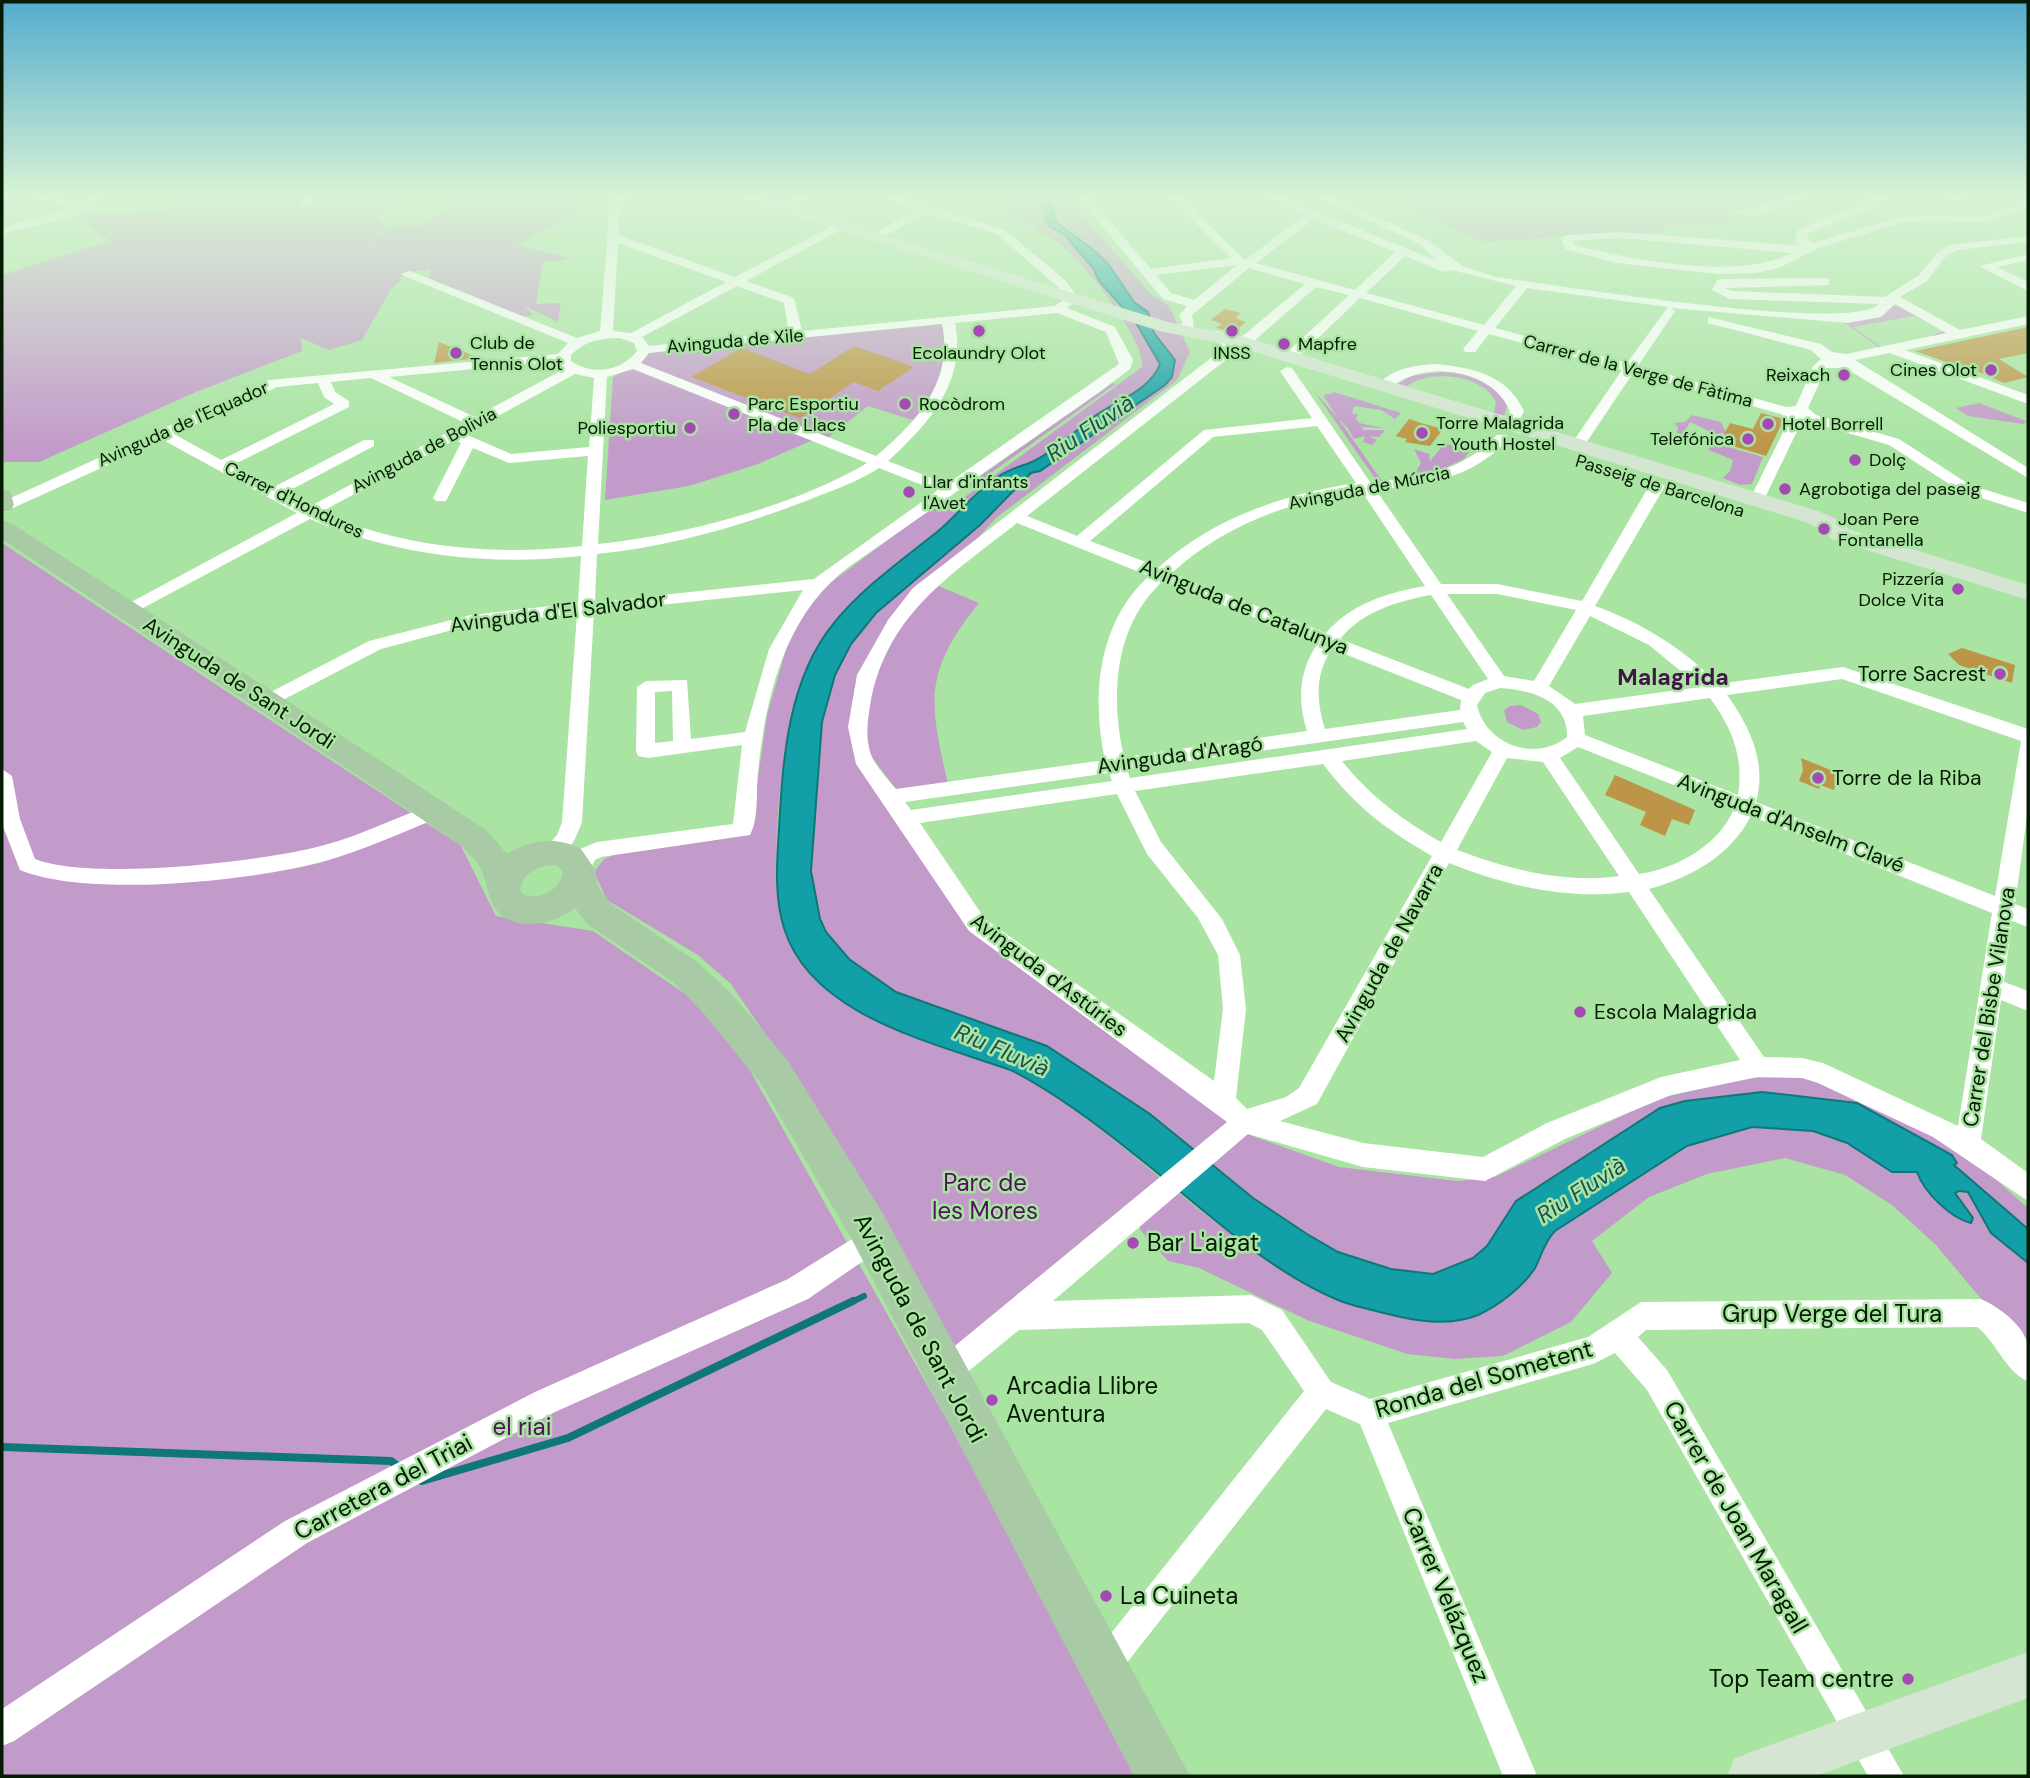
<svg xmlns="http://www.w3.org/2000/svg" width="2030" height="1778" viewBox="0 0 2030 1778" font-family="'DM Sans',sans-serif">
<style>
.green{fill:#c39bca;fill-rule:evenodd}
.water{fill:#139fa8;stroke:#0f7776;stroke-width:2}
.lines{fill:none;stroke-linecap:round;stroke-linejoin:round}
.stream-far1{stroke:#0f7776;stroke-width:6}
.stream{stroke:#0f7776;stroke-width:8}
.building{fill:#bd9548}
.street{fill:#fff;fill-rule:evenodd}
.secondary{fill:#d4e5d1;fill-rule:evenodd}
.primary{fill:#a8caa4;fill-rule:evenodd}
.poi-dot{fill:#a549b4;stroke:#a9e4a2;stroke-width:2.5}
.labels{text-anchor:middle;stroke-width:5;stroke-linejoin:round;paint-order:stroke}
.far-street-label{font-size:18px;fill:#051b03;stroke:#a9e4a2}
.far-poi-label{font-size:18px;fill:#051b03;stroke:#a9e4a2;text-anchor:start}
.street-label{font-size:21px;fill:#051b03;stroke:#a9e4a2}
.poi-label{font-size:21px;fill:#051b03;stroke:#a9e4a2;text-anchor:start}
.water-label{font-size:23px;font-style:italic;fill:#1c4f53;stroke:#a9e4a2}
.neighbourhood-label{font-size:23px;font-weight:bold;fill:#411548;stroke:#a9e4a2}
.near-park-label{font-size:24px;fill:#53105d;stroke:#a9e4a2}
.near-poi-label{font-size:24px;fill:#051b03;stroke:#a9e4a2;text-anchor:start}
.near-street-label{font-size:24px;fill:#051b03;stroke:#a9e4a2}
</style>
<rect width="100%" height="100%" fill="#a9e4a2"/>
<g class="green">
<path d="M181,197H572L581,201L568,207L577,212L517,245L573,259L543,262L536,304L561,303L558,322L525,306L533,315L524,317L433,280L428,277L431,269L416,271L399,278L402,280L391,289L362,340L329,350L301,338L302,351L196,392L39,462H2V275L110,241L79,219L90,214L165,211ZM442,200L449,202V209L414,226L394,224L371,243L386,226L375,215L403,202Z"/>
<path d="M999,197H1032L1048,212L1045,217C1051,228 1057,227 1064,234C1085,254 1100,281 1116,303C1128,318 1158,345 1160,364C1152,390 1118,400 1097,415C1075,430 1052,453 1028,463C1012,470 997,474 983,486C969,499 957,514 942,527C901,564 850,594 820,642C803,669 794,706 788,737C778,791 765,906 796,952C854,1041 954,1033 1035,1083C1154,1156 1265,1297 1408,1318C1420,1320 1438,1325 1450,1322C1458,1320 1530,1273 1535,1267C1544,1256 1544,1242 1555,1231L1695,1142L1752,1127H1774L1813,1131L1917,1172L1933,1197L1954,1216L1971,1223L1973,1218L1955,1193L1968,1192L1991,1233L2028,1263V1355L1936,1245L1892,1205L1845,1175L1785,1158L1707,1174L1649,1197L1592,1241L1612,1273L1571,1322L1503,1356L1455,1359L1407,1354L1307,1320L1199,1268L1168,1261L1141,1231L1131,1201L957,1362L799,1084L731,984L698,955L607,900L594,872L604,859L623,851L752,820L767,715L787,646L808,606L826,586L946,497L958,502L1142,367C1146,341 1088,269 1067,250C1046,231 1015,223 999,197Z"/>
<path d="M1048,197H1067L1152,295L1169,306L1190,352L1177,380L996,518L867,659L854,690L853,739L972,932L1250,1135L1339,1167L1457,1181L1495,1177L1657,1099L1746,1078L1796,1077L1818,1081L1930,1132L1993,1177L2028,1208V1229L1954,1164L1956,1163L1952,1155L1857,1103L1762,1092L1685,1101L1660,1108L1516,1201L1487,1246L1473,1258L1433,1274L1391,1269L1337,1252L1307,1235L1253,1198L1150,1114L1047,1046L896,992L849,959L826,932L820,919L811,871L822,722L835,675L851,644L876,613L1030,474L1040,471L1167,384C1183,356 1169,355 1155,334C1151,328 1151,319 1148,312L1134,302L1092,248L1057,223Z"/>
<path d="M1386,197H1795L1760,208L1724,212L1732,225L1661,226L1665,231L1633,235L1552,236C1531,243 1508,236 1486,243Z"/>
<path d="M1890,305L1902,307L1947,331V333L1926,338L1943,331L1914,316L1853,327L1881,347L1912,341L1880,348L1839,319L1867,318Z"/>
<path d="M945,323L953,352L919,422L868,406L829,437L808,442L758,464L689,486L605,500L613,377L632,367L648,351Z"/>
<path d="M1443,372C1468,374 1496,382 1507,406L1504,416L1494,413L1496,402C1483,374 1430,369 1407,386L1398,384L1410,376Z"/>
<path d="M1112,383L1116,384L971,487L968,485Z"/>
<path d="M1314,391L1338,418L1324,397L1325,394H1334L1331,391L1401,413L1395,419L1381,410L1354,406L1352,414H1358L1356,418L1359,423L1383,428L1362,427L1363,430H1385L1379,437L1368,436L1377,440L1372,445L1363,442L1365,436L1354,439L1347,427L1338,418L1381,480L1420,475L1415,473L1421,463L1414,449L1429,454L1430,461L1445,443L1456,447L1458,443L1465,442L1471,449L1464,459L1430,475L1377,481Z"/>
<path d="M1979,403L2026,421L2024,424L1968,416L1956,408Z"/>
<path d="M1692,415L1721,422L1726,433L1715,434L1690,422L1685,430L1695,437L1677,433L1678,427L1674,423L1685,422Z"/>
<path d="M1708,444H1718L1763,457L1752,484L1740,485L1723,478L1730,471L1733,460L1709,450Z"/>
<path d="M2,543L461,846L496,916L593,931L697,1002L747,1065L1073,1644L1137,1776H2Z"/>
<path d="M936,585L979,603C923,672 929,702 948,784L896,789L870,755L865,725L869,689L902,622Z"/>
<path d="M1521,705L1538,714L1541,722L1537,727L1523,730L1507,722L1504,710L1510,706Z"/>
</g>
<path class="water" d="M1032,197H1048L1057,223L1095,251L1109,265L1134,302L1148,312L1154,333L1175,360L1172,377L1165,385L1040,471L1031,473L980,525L876,613L851,644L835,675L822,722L811,871L820,919L826,932L849,959L896,992L1047,1046L1150,1114L1253,1198L1307,1234L1338,1252L1391,1269L1433,1274L1473,1258L1487,1246L1516,1201L1660,1108L1685,1101L1762,1092L1857,1103L1952,1155L1957,1163L1954,1165L2028,1229V1263L1991,1233L1968,1192L1959,1191L1955,1193L1973,1218L1971,1223C1950,1218 1924,1192 1917,1172H1892L1847,1143L1813,1131L1752,1127L1687,1146L1555,1231C1544,1242 1542,1255 1535,1268C1523,1287 1498,1306 1478,1315C1448,1327 1414,1321 1384,1313C1369,1309 1352,1306 1338,1300C1265,1270 1197,1203 1135,1155C1097,1124 1057,1094 1013,1071C936,1043 811,1017 784,928C774,896 777,861 779,828C783,758 788,679 834,623C862,588 902,560 937,532C959,514 975,491 999,476C1008,470 1017,467 1027,464C1050,455 1073,433 1092,418C1115,401 1150,391 1160,364L1136,323L1099,281L1093,268L1063,233L1050,227L1045,219L1047,212Z"/>
<g class="lines">
<path class="stream-far1" d="M850,1303L864,1296"/>
<g class="stream">
<path d="M2,1447L391,1461L399,1467"/>
<path d="M422,1481L568,1438L853,1301"/>
</g>
</g>
<g class="building">
<path d="M1225,309L1241,313L1235,318L1246,322L1234,332L1216,328L1222,324L1211,320Z"/>
<path d="M2028,327V353L1999,359L2028,377L2004,383L1958,363H1949L1915,351Z"/>
<path d="M439,342L479,358L434,363Z"/>
<path d="M854,346L914,367L878,391L854,382L800,418L691,377L742,348L810,374Z"/>
<path d="M1761,413L1784,419L1766,456L1720,442L1730,423L1753,429Z"/>
<path d="M1409,419L1421,423L1443,429L1430,446L1405,442L1407,439L1396,436Z"/>
<path d="M1962,648L2015,665L2012,683L1959,665L1948,654Z"/>
<path d="M1801,758L1838,773L1834,790L1820,785L1819,789L1799,781L1803,770Z"/>
<path d="M1615,775L1695,810L1689,825L1672,819L1665,836L1640,825L1646,812L1605,795Z"/>
</g>
<g class="lines">
<g class="street">
<path d="M29,197L82,202L89,197H102L77,215L2,234V228L74,207Z"/>
<path d="M305,197H316L308,207H300Z"/>
<path d="M615,197H629L620,203L618,235L735,277L834,225H842V229L746,281L794,298L802,331L1055,306L1066,298L1057,286L997,234L927,213L878,239L868,237L916,209L883,197H900L1005,230L1065,280L1079,299L1067,308L1115,327L1133,360L1130,369L1101,391L850,566C785,614 766,695 758,771C756,790 759,819 750,835L601,857L595,860L586,877H572L569,871L580,849L597,842L733,824L742,745L648,758L638,756L636,751L637,687L646,681L687,680L691,739L745,732L769,649L803,590L594,612L582,822C576,838 566,864 545,858L542,852L557,835L562,822L577,614L471,625L381,649L275,704H263L260,700L263,696L369,641L471,615L578,603L581,556C488,566 396,556 310,519L128,616L122,615L120,611L122,607L297,513L163,440L2,513V502L269,380L558,354L568,343L400,274L410,271L577,338L600,331L610,202ZM618,243L726,282L631,333L613,331ZM737,286L784,303L789,332L649,346L642,337ZM1057,313L1106,332L1119,364L947,484L888,461C929,424 967,381 955,323ZM942,324C954,381 917,422 876,456L641,363L649,353ZM620,338L634,343L637,351C622,371 592,376 571,361V355C585,341 600,338 620,338ZM558,361L564,369L475,417L389,377ZM633,369L867,463C793,507 683,535 598,544L607,377ZM575,374L594,378L589,447L511,454L465,434ZM371,378L465,423L309,507L283,494L374,446V440H364L272,488L231,466L349,407V401L335,392L331,382ZM318,383L324,397L334,404L221,460L174,434L277,387ZM455,440L461,443L433,498L436,501H446L473,448L509,463L588,456L582,546C492,556 404,548 321,512ZM879,468L937,491L814,579L595,602L597,554C671,546 742,526 811,499C834,490 859,481 879,468ZM672,691L673,741L655,743V692Z"/>
<path d="M797,197H811L785,211L776,209Z"/>
<path d="M1078,197H1089L1151,269L1231,258L1169,197H1181L1245,260L1305,215L1266,197H1281L1437,261L1420,244L1317,197H1332L1428,240L1462,266L1496,277C1551,284 1852,334 1879,304L1730,299L1712,290L1717,280L1721,279L1825,278L1829,279V285L1725,288L1732,291L1885,297L1919,275L1938,252L1950,245L2028,236V242L1957,250L1946,256L1927,281L1900,297L1960,330L2028,316V324L1905,350L2028,395V404L1890,353L1855,360L2028,468V478L1845,368H1826L1808,408L1816,415L1899,439L1970,485L2028,503V513L1960,491L1889,445L1810,422L1801,423L1762,504H1752L1749,501L1789,420L1781,414L1633,373L1582,449H1572L1570,446L1622,370L1489,334L1475,352H1465L1463,349L1478,331L1360,298L1294,361H1284V355L1349,295L1316,287L1254,341L1233,344L1232,355L1027,516L1077,536L1204,430L1312,418L1280,371L1287,367L1292,368L1370,482C1423,476 1458,474 1497,435H1507V441C1470,479 1427,485 1376,490L1441,584H1497L1582,601L1649,486L1657,481L1665,486L1595,606C1642,623 1683,648 1718,684L1843,667L2028,729V809L2015,904L2028,909V927L2012,921L2004,982L2028,991V1011L2001,1000L1981,1139L2028,1173V1201L1933,1137L1818,1083L1802,1078L1758,1077L1671,1095L1565,1139L1485,1181L1363,1167L1248,1134L1053,1301L1251,1295L1282,1310L1331,1382L1370,1399L1588,1337L1641,1302L1981,1299C1999,1307 2025,1326 2028,1346C2030,1357 2028,1370 2028,1381C2006,1373 1996,1341 1977,1327L1646,1330L1638,1337L1667,1370L1904,1776H1868L1647,1390L1615,1353L1593,1364L1388,1423L1537,1776H1503L1360,1424L1326,1409L1115,1678L1104,1683L1093,1678L1088,1667L1093,1656L1304,1391L1262,1330L1249,1323L1019,1330L954,1383L944,1387L934,1383L930,1373L934,1363L1227,1122L969,931L856,764L848,727L857,675L888,620L913,588L1220,351L1221,344L1209,337V331H1219L1232,340L1244,335L1305,284L1249,268L1192,315L1194,328L1175,332V326L1183,323L1179,316L1187,306L1163,299ZM1314,219L1395,252L1355,290L1256,263ZM1405,256L1443,272L1452,270L1516,286L1484,325L1366,293ZM1237,265L1194,300L1171,293L1156,275ZM1527,288L1668,307L1627,363L1495,328ZM1895,304L1946,333L1846,354L1832,352L1821,344L1708,317V323L1811,350L1821,359L1813,366L1796,406L1786,407L1638,366L1675,311L1671,308L1848,323L1881,317ZM1317,426L1356,483C1284,494 1213,518 1159,567L1090,541L1213,437ZM1362,492L1425,586C1387,593 1352,603 1326,633L1172,573C1223,526 1293,499 1362,492ZM1017,523L1149,576C1098,622 1091,696 1105,760L896,789C888,780 879,770 873,759C865,743 867,723 870,706C885,615 950,576 1017,523ZM1163,581L1318,643C1299,670 1297,700 1307,731L1124,757C1110,697 1114,625 1163,581ZM1447,594H1497L1576,610L1534,681L1504,676ZM1430,595H1431L1488,679L1473,685L1469,689L1340,639C1363,611 1396,602 1430,595ZM1590,616L1649,645L1700,687L1575,704L1549,686ZM1332,649L1461,700L1460,710L1325,729C1316,702 1315,673 1332,649ZM1842,679L2021,741L1995,896L1756,802C1767,762 1750,727 1727,695ZM1500,688C1531,690 1568,700 1567,737C1535,763 1485,744 1477,705L1485,693ZM1710,698C1732,728 1744,757 1738,795L1585,735L1583,716ZM1463,722L1467,729L1130,778L1127,770ZM1476,741L1492,752L1441,842C1402,820 1370,796 1342,761ZM1578,747L1734,809C1719,845 1676,869 1639,874L1560,758ZM1507,758L1543,762L1619,876C1563,884 1508,869 1457,850ZM1323,764C1357,808 1384,828 1432,856L1299,1088L1286,1097L1247,1109L1236,1098L1246,1009L1240,955L1222,919L1161,842L1135,791ZM1109,773L1112,781L911,810L905,802ZM1117,794L1147,854L1198,918L1218,955L1223,1009L1214,1081L985,919L920,823ZM1751,816L1992,913L1958,1126L1823,1063L1802,1058L1764,1057L1649,889C1692,877 1730,856 1751,816ZM1449,863C1507,886 1566,900 1629,892L1740,1060L1661,1077L1547,1123L1483,1157L1363,1143L1280,1121L1317,1104Z"/>
<path d="M1789,197H1806C1791,207 1748,222 1733,212Z"/>
<path d="M1875,197H1887L1875,207L1807,234L1808,240L1813,243L1899,217L1926,214L1984,216L2028,203V209L1985,222L1926,220L1900,223L1816,249L1779,268L1755,273L1717,274L1617,263L1565,249L1561,238L1567,235L1621,232L1802,246L1796,242L1797,230ZM1621,238L1792,253C1737,281 1633,260 1574,245L1573,241Z"/>
<path d="M1930,197H1966L1961,200Z"/>
<path d="M2028,254V260L1997,267L2028,282V291L1979,266Z"/>
<path d="M1433,364C1471,367 1507,374 1524,411L1515,428L1503,425L1510,411C1491,367 1421,359 1388,390L1376,387C1391,369 1411,366 1433,364Z"/>
<path d="M2,769L12,776L20,819L35,859C90,881 261,862 321,846C361,836 397,816 436,804L443,806L446,811L443,816C403,832 364,850 322,862C250,881 88,898 20,870L2,824Z"/>
<path d="M873,1226L882,1230L886,1239L882,1248L808,1299L555,1412L307,1543L14,1741L2,1746V1709L285,1521L535,1392L788,1279Z"/>
</g>
<g class="secondary">
<path d="M736,197H760L1168,322L1244,337L1818,511L1843,522L1848,529L2028,585V600L1831,539L1826,531L1802,521L1235,346L1159,331Z"/>
<path d="M2028,1652V1698L1816,1776H1727L1734,1759L1751,1752Z"/>
</g>
<g class="primary">
<path d="M2,489L10,491L14,505L11,510L2,512Z"/>
<path d="M2,521L11,523C169,626 329,726 486,830L507,854C530,840 557,836 581,849L596,871C594,885 603,894 611,904L697,962L730,992L788,1061L882,1212L1190,1776H1134L852,1240L762,1085L704,1014L673,982L587,924L575,908C556,923 519,933 499,913C487,900 488,884 481,869C477,861 469,854 464,848C311,743 156,642 2,539ZM556,865L563,872C560,890 541,900 524,895L520,890C523,871 540,865 556,865Z"/>
</g>
</g>
<linearGradient id="sky" x2="0" y2="1"><stop stop-color="#53acce"/><stop offset="0.44" stop-color="#d8f3d5"/><stop offset="1" stop-color="#d8f3d5" stop-opacity="0"/></linearGradient>
<rect width="2030" height="446" fill="url(#sky)"/>
<g class="poi-dot">
<circle cx="979" cy="331" r="7"/>
<circle cx="1232" cy="331" r="7"/>
<circle cx="1284" cy="344" r="7"/>
<circle cx="456" cy="353" r="7"/>
<circle cx="1991" cy="370" r="7"/>
<circle cx="1844" cy="375" r="7"/>
<circle cx="905" cy="404" r="7"/>
<circle cx="734" cy="414" r="7"/>
<circle cx="1768" cy="424" r="7"/>
<circle cx="690" cy="428" r="7"/>
<circle cx="1422" cy="433" r="7"/>
<circle cx="1748" cy="439" r="7"/>
<circle cx="1855" cy="460" r="7"/>
<circle cx="1785" cy="489" r="7"/>
<circle cx="909" cy="492" r="7"/>
<circle cx="1824" cy="529" r="7"/>
<circle cx="1958" cy="589" r="7"/>
<circle cx="2000" cy="674" r="7"/>
<circle cx="1818" cy="778" r="7"/>
<circle cx="1580" cy="1012" r="7"/>
<circle cx="1133" cy="1243" r="7"/>
<circle cx="992" cy="1400" r="7"/>
<circle cx="1106" cy="1596" r="7"/>
<circle cx="1908" cy="1679" r="7"/>
</g>
<g class="labels">
<g class="far-street-label">
<text transform="translate(735 341) rotate(-5)" y="6">Avinguda de Xile</text>
<text transform="translate(1638 371) rotate(15)" y="6">Carrer de la Verge de Fàtima</text>
<text transform="translate(183 424) rotate(-24)" y="6">Avinguda de l'Equador</text>
<text transform="translate(424 450) rotate(-28)" y="6">Avinguda de Bolivia</text>
<text transform="translate(1660 486) rotate(17)" y="6">Passeig de Barcelona</text>
<text transform="translate(1369 488) rotate(-11)" y="6">Avinguda de Múrcia</text>
<text transform="translate(294 500) rotate(26)" y="6">Carrer d'Hondures</text>
</g>
<g class="far-poi-label">
<text x="470" y="349">Club de<tspan x="470" dy="21">Tennis Olot</tspan></text>
<text x="1298" y="350">Mapfre</text>
<text x="979" y="359" text-anchor="middle">Ecolaundry Olot</text>
<text x="1232" y="359" text-anchor="middle">INSS</text>
<text x="1977" y="376" text-anchor="end">Cines Olot</text>
<text x="1830" y="381" text-anchor="end">Reixach</text>
<text x="748" y="410">Parc Esportiu<tspan x="748" dy="21">Pla de Llacs</tspan></text>
<text x="919" y="410">Rocòdrom</text>
<text x="1436" y="429">Torre Malagrida<tspan x="1436" dy="21">- Youth Hostel</tspan></text>
<text x="1782" y="430">Hotel Borrell</text>
<text x="676" y="434" text-anchor="end">Poliesportiu</text>
<text x="1734" y="445" text-anchor="end">Telefónica</text>
<text x="1869" y="466">Dolç</text>
<text x="923" y="488">Llar d'infants<tspan x="923" dy="21">l'Avet</tspan></text>
<text x="1799" y="495">Agrobotiga del paseig</text>
<text x="1838" y="525">Joan Pere<tspan x="1838" dy="21">Fontanella</tspan></text>
<text x="1944" y="585" text-anchor="end">Pizzería<tspan x="1944" dy="21">Dolce Vita</tspan></text>
</g>
<g class="street-label">
<text transform="translate(1244 607) rotate(22)" y="7">Avinguda de Catalunya</text>
<text transform="translate(558 612) rotate(-7)" y="7">Avinguda d'El Salvador</text>
<text transform="translate(239 683) rotate(33)" y="7">Avinguda de Sant Jordi</text>
<text transform="translate(1180 755) rotate(-8)" y="7">Avinguda d'Aragó</text>
<text transform="translate(1791 823) rotate(21)" y="7">Avinguda d'Anselm Clavé</text>
<text transform="translate(1389 953) rotate(-61)" y="7">Avinguda de Navarra</text>
<text transform="translate(1049 975) rotate(37)" y="7">Avinguda d'Astúries</text>
<text transform="translate(1989 1007) rotate(-81)" y="7">Carrer del Bisbe Vilanova</text>
</g>
<g class="poi-label">
<text x="1986" y="681" text-anchor="end">Torre Sacrest</text>
<text x="1832" y="785">Torre de la Riba</text>
<text x="1594" y="1019">Escola Malagrida</text>
</g>
<g class="water-label">
<text transform="translate(1090 428) rotate(-34)" y="8">Riu Fluvià</text>
<text transform="translate(1002 1050) rotate(23)" y="8">Riu Fluvià</text>
<text transform="translate(1581 1190) rotate(-33)" y="8">Riu Fluvià</text>
</g>
<g class="neighbourhood-label">
<text x="1673" y="685">Malagrida</text>
</g>
<g class="near-park-label">
<text x="985" y="1191">Parc de<tspan x="985" dy="28">les Mores</tspan></text>
<text x="522" y="1435">el riai</text>
</g>
<g class="near-poi-label">
<text x="1147" y="1251">Bar L'aigat</text>
<text x="1006" y="1394">Arcadia Llibre<tspan x="1006" dy="28">Aventura</tspan></text>
<text x="1120" y="1604">La Cuineta</text>
<text x="1894" y="1687" text-anchor="end">Top Team centre</text>
</g>
<g class="near-street-label">
<text x="1832" y="1322">Grup Verge del Tura</text>
<text transform="translate(920 1328) rotate(62)" y="8">Avinguda de Sant Jordi</text>
<text transform="translate(1484 1379) rotate(-16)" y="8">Ronda del Sometent</text>
<text transform="translate(383 1487) rotate(-28)" y="8">Carretera del Triai</text>
<text transform="translate(1736 1517) rotate(60)" y="8">Carrer de Joan Maragall</text>
<text transform="translate(1446 1595) rotate(67)" y="8">Carrer Velázquez</text>
</g>
</g>
<rect width="2030" height="1778" fill="none" stroke="#051b03" stroke-width="7"/>
</svg>
